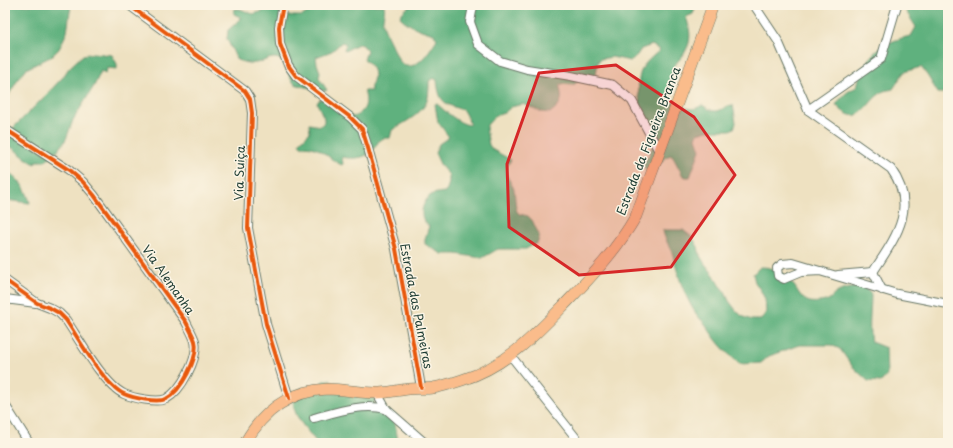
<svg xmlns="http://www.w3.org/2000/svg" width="953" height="448" viewBox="0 0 953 448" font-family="'Playpen Sans',sans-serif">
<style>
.forest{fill:#5eb17e;stroke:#3e7759}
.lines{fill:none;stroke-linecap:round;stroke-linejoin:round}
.minor-casing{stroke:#677665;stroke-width:10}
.major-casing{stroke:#677665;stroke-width:12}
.minor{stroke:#fff;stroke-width:8}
.major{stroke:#fabc8b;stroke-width:11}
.cycleway-casing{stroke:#fcf5e5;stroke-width:6}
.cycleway{stroke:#e8590c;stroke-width:4}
.marked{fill:#d62828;fill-opacity:0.2;stroke:#d62828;stroke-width:3;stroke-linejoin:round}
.labels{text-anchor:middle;stroke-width:3;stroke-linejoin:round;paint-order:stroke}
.street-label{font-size:12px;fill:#1f3d34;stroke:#fcf5e5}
</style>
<rect width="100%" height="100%" fill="#fcf5e5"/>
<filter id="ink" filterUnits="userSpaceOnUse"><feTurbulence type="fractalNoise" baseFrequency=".025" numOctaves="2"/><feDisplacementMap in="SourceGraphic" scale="8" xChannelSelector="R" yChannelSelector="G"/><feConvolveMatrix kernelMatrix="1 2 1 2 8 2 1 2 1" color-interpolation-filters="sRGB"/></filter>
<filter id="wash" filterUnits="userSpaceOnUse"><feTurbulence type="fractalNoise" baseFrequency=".012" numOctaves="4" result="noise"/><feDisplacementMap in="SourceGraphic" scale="16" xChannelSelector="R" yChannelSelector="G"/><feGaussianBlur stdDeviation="0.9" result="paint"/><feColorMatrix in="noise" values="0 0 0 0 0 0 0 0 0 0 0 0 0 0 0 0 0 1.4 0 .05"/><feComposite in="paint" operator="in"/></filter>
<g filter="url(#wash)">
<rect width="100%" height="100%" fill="#eee1c1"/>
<g class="forest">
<path d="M5,5H71L67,32L59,49L52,56L26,69L19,78L5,101Z"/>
<path d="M269,5H281V16H302L319,5H384C386,11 382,17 383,23C385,32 389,41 394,49C396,54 400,65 406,66C419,69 432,47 437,39L434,34C421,30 410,27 400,17C402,11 408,7 413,5H696L693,14L686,17C690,28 692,40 686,50C684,56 678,60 675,65C670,75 669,88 669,99C678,105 691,114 702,105C705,107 710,110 714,111C721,112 726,105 733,105L736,123L734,128L730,130H708L698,133L696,138L700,150L690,177H686L683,176L673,157L670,155L665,158L653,173H649L643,166C644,161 647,159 649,155C652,149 654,141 654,135C654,127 648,125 645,119C639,108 636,84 641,71C644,63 653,56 659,51L658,49L652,45L641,49L635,58L630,61L612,57L600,59L598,62L596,74L588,82L580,80L573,85L560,84C559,88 561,90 561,94C563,103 556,108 550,113L542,112L523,104L511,107L504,113L495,116L487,125L486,129L489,145L493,150L511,160L507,166L506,174L514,189L516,210L519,214L528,216L532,220L539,235L538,242L526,249H498L482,258L456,254H442L425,244V239L429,226C428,225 426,224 425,222C418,214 424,198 433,194C437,193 442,192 446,192L449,183V175L441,166L435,153L439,144L449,137L438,122L435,104H437C444,110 459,124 469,125L470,123L463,110C443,104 439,101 437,80L433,78L429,81C429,86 429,92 428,97C425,113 405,122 392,130L390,138C376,137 379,145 371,152C364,159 351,159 342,157L343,164L342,165C324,157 324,146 301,146L299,143L310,132L309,124L320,126L324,123V118L317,103L320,99H324L353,117C366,112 368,103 364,91H371C370,86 372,85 373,81C376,71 371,65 364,59L367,51L363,45L358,44L345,51L344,50L346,44L342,42L332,51L316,57L317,64L320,72L319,76V78L327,90L325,91C318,89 299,87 294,83C287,76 288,64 279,59C271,55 263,63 255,63C249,64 243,62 237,60L227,39L228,30L241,19L240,17L234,14V12L235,9H240L253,14L264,11Z"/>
<path d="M905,5H948V93H938C932,84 928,75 921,67L904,72L893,89C890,90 886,90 884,91C864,102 861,131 836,105C842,96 847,91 857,87L861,70L876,51L885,44L902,38L911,36L916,27L904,8Z"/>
<path d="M93,53L112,55L117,64V69L107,68L106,73L101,71L94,86L73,120L66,139L61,147L45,161H36L35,164C25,159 18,151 8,145L5,147V133H8L49,92L63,77L69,68L83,55Z"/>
<path d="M5,171C18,176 27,190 30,203L5,200Z"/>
<path d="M663,230H683L692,237L698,247L700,256L705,264L714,275L719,285L725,292L729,301L735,309L742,316L751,320H761L766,312L765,299L761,291L755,282L753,274L760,267C777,267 785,274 795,287C799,293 802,300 810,302C815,303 824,302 828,300C831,299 833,295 835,294C843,288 855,287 864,287L871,294C871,310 868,326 871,342L886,348L887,375L881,382L868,381L852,366L840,349L831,345H799L769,356L761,363L740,364C726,353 715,340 706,325C703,321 700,319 697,315C685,298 678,276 673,255C670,246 664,239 663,230Z"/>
<path d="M331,379L332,386L376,399L373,405C382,409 392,414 395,424C397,431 396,437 400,443H317C307,429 293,418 293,399L316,389L324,380Z"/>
</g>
</g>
<g filter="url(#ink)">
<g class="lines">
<defs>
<g id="minor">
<path d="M129,5L245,91L250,99L252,113L248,228L266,324L289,398"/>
<path d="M285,5L282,10L279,27L280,44L288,65L296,76L350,117L362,129L368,148L396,249L421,387"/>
<path d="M474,5L473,6L470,22L478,44L500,61L527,69L571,76L613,85L632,101L659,151"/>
<path d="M754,5L778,41L808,110L891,169C919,208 895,238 873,272"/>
<path d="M808,110L881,59L897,5"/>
<path d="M5,129L69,170L83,182L94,195L186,322C189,328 193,335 195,341C199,358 181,391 166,399C157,403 133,398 124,394C104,385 79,339 66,320L59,313L50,308L37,303L5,280"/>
<path d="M821,271L801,272L784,279L778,276L777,268L782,264L793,263L897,294L948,304"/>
<path d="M873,272L882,290"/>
<path d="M838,275L873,272"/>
<path d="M5,299L36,303"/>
<path d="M511,356L580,443"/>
<path d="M377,393L386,409L425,443"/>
<path d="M5,405L29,443"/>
<path d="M314,418C337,412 362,403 386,409"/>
</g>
<path id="major" d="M245,443C263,411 290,391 327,389C343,389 360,393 376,393C387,393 398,390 409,389C417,388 425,389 433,388C443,386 453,383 462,380C507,366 537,333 568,301C593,275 618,248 636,216L713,5"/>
</defs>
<use href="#minor" class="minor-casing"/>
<use href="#major" class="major-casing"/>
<use href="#minor" class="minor"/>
<use href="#major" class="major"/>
<defs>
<g id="cycleway">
<path d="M129,5L245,91L250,99L252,113L248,228L266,324L289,398"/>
<path d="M285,5L282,10L279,27L280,44L288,65L296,76L350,117L362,129L368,148L396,249L421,387"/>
<path d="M5,129L69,170L83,182L94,195L186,322C189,328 193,335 195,341C199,358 181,391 166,399C157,403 133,398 124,394C104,385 79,339 66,320L59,313L50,308L37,303L5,280"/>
</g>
</defs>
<use href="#cycleway" class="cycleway-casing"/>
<use href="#cycleway" class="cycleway"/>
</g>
</g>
<path class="marked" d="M616,65L694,117L735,175L671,267L579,275L509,227L507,164L539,73Z"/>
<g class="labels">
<g class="street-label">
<text transform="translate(649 141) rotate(-69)" y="4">Estrada da Figueira Branca</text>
<text transform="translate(240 173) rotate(-88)" y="4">Via Suiça</text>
<text transform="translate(168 280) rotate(55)" y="4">Via Alemanha</text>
<text transform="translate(416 306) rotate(79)" y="4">Estrada das Palmeiras</text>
</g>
</g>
<rect width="953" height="448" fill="none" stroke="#fcf5e5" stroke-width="20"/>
</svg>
